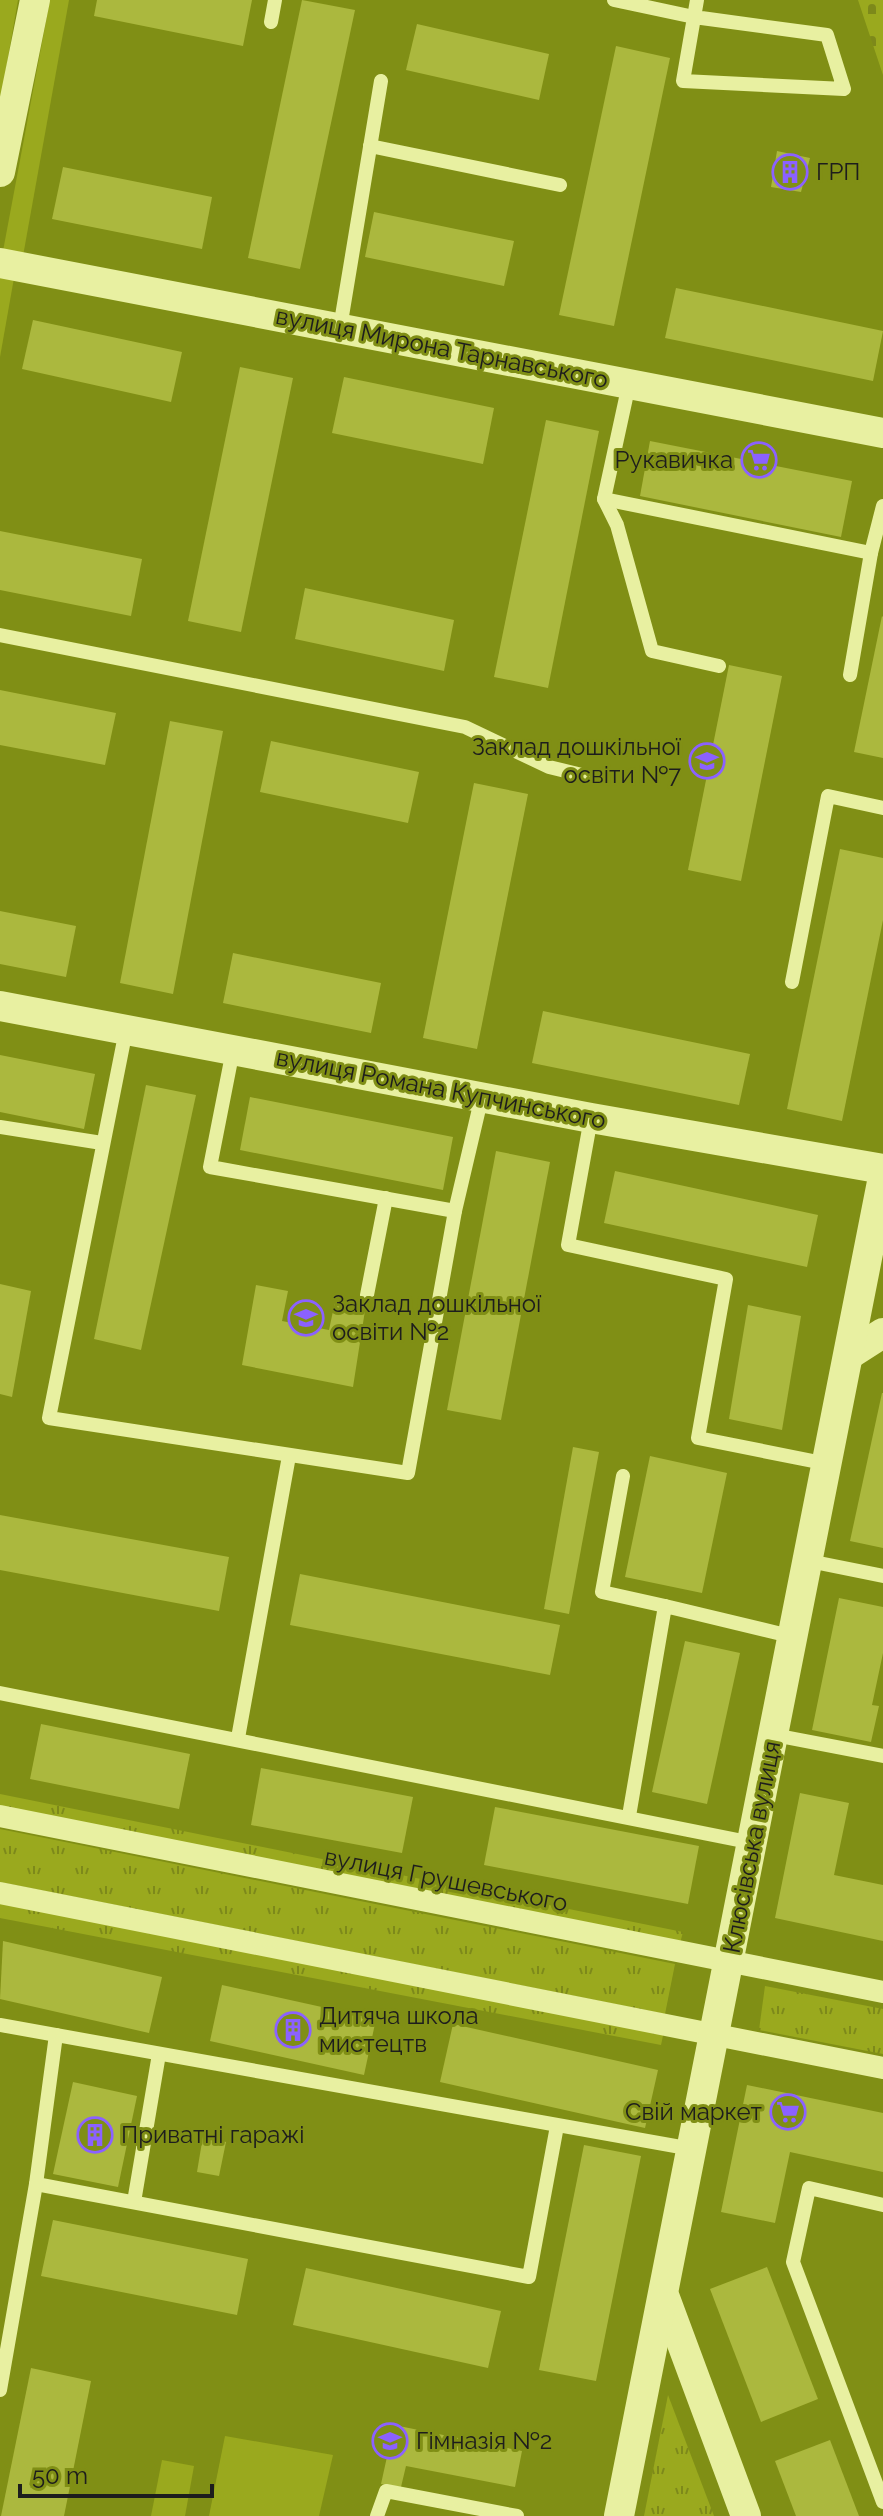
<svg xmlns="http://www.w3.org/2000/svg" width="883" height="2516" viewBox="0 0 883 2516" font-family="Raleway,sans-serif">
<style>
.grass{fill:#9aa91e}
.cemetery{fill:url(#cemetery-stones)}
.park{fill:url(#park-tufts)}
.building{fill:#abb83e}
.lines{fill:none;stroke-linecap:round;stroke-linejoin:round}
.service{stroke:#e8f0a1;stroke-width:14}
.pedestrian{stroke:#e8f0a1;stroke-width:22}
.minor{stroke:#e8f0a1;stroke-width:30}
.labels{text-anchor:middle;stroke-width:6;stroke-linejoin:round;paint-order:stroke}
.poi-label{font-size:24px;fill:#1d1d1d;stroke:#808f15;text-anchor:start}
.street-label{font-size:24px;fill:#1d1d1d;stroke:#808f15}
</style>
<defs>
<pattern id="cemetery-stones" width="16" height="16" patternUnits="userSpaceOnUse" patternTransform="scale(2)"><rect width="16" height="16" fill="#9aa91e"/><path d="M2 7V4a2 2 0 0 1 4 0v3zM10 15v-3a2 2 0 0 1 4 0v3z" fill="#7d891a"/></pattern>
<pattern id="park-tufts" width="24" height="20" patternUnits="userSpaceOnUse" patternTransform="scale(2)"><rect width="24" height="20" fill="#9aa91e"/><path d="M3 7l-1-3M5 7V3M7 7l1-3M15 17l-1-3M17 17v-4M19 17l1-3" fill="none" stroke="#7d891a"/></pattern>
</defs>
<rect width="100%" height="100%" fill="#808f15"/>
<g class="grass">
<path d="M0,0H18L0,104Z"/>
<path d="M50,0H69L23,256L3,251Z"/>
<path d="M0,275L14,278L0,357Z"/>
<path d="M225,2436L333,2455L319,2516H209Z"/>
<path d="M162,2460L194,2466L185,2516H151Z"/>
</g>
<path class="cemetery" d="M858,0H883V75Z"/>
<g class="park">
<path d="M0,1794L683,1932L679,1947L0,1808Z"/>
<path d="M0,1829L675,1964L665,2014L0,1882Z"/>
<path d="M0,1901L664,2031L661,2045L0,1918Z"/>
<path d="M765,1986L883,2009V2054L759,2030Z"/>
<path d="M668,2395L714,2516H644Z"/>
</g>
<g class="building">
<path d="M97,0H252L243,46L94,16Z"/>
<path d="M302,0L355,10L300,269L248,258Z"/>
<path d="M417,24L549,54L539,100L406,70Z"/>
<path d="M616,46L670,58L614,326L559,315Z"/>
<path d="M777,151L810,158L801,192L771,187Z"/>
<path d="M63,167L212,197L202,249L52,219Z"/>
<path d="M374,212L514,241L504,286L365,257Z"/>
<path d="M676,288L883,331L873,381L665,338Z"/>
<path d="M33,320L182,352L171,402L22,369Z"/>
<path d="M240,367L293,378L241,632L188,621Z"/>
<path d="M344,377L494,408L483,464L332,433Z"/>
<path d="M546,420L599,431L548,688L494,677Z"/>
<path d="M650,441L852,481L841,537L640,496Z"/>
<path d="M0,531L142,559L131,616L0,590Z"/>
<path d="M305,588L454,620L444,671L295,639Z"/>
<path d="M882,616L883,617V758L854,752Z"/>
<path d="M729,665L782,676L741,881L688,870Z"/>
<path d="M0,690L116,713L105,765L0,745Z"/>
<path d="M170,721L223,731L173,994L120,983Z"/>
<path d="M271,741L419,772L408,823L260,792Z"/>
<path d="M474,783L528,794L477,1049L423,1038Z"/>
<path d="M840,849L883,858V920L842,1121L787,1109Z"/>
<path d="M0,911L76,926L66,977L0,964Z"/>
<path d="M233,953L381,983L371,1033L223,1003Z"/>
<path d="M543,1011L750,1054L739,1105L532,1063Z"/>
<path d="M0,1055L95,1074L84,1129L0,1112Z"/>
<path d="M146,1085L196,1095L141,1350L94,1339Z"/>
<path d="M250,1097L453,1137L443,1190L240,1150Z"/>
<path d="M496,1151L550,1162L501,1420L447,1410Z"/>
<path d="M615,1171L818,1215L807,1267L604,1223Z"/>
<path d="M0,1284L31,1291L12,1397L0,1394Z"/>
<path d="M256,1285L288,1291L282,1321L329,1330L336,1297L366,1304L353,1387L242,1365Z"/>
<path d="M748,1305L801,1316L782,1430L729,1419Z"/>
<path d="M882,1393H883V1548L850,1541Z"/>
<path d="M573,1447L599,1452L569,1614L544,1609Z"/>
<path d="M650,1456L727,1473L702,1593L625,1577Z"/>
<path d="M0,1515L229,1557L219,1611L0,1570Z"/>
<path d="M300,1574L560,1625L550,1675L290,1625Z"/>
<path d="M839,1598L883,1607V1653L872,1705L879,1706L871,1742L812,1730Z"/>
<path d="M685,1641L740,1653L707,1804L652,1792Z"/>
<path d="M41,1724L190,1754L179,1809L30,1779Z"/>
<path d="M261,1768L413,1797L402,1853L251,1825Z"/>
<path d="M800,1793L849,1803L834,1875L883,1885V1941L775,1918Z"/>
<path d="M495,1807L699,1846L688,1904L484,1865Z"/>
<path d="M3,1941L162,1977L149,2033L0,1999Z"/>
<path d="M222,1985L376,2019L364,2075L210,2041Z"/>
<path d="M453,2024L658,2070L645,2128L440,2082Z"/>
<path d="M73,2082L137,2096L118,2187L53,2174Z"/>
<path d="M747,2085L883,2113V2172L790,2152L775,2223L721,2212Z"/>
<path d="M203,2136L226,2142L219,2176L197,2172Z"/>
<path d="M584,2145L641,2156L596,2381L539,2370Z"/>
<path d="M53,2220L248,2259L237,2315L41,2276Z"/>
<path d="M767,2267L818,2399L761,2422L710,2289Z"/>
<path d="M306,2268L501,2311L488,2368L293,2325Z"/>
<path d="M31,2368L91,2381L64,2516H1Z"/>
<path d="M394,2425L522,2451L515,2487L406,2466L401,2487L381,2484Z"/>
<path d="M830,2440L859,2516H796L775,2461Z"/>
</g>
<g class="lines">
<g class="service">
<path d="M614,0L694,17L827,35L844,89L683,81L697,0"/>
<path d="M271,22L275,0"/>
<path d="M370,146L560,185"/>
<path d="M340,328L381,81"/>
<path d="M629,384L604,499L871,553"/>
<path d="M604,499L617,525L652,651L719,666"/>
<path d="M0,635L465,727L549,767L586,776"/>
<path d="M850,675L871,553L883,506"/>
<path d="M792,982L828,796L883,808"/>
<path d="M126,1030L49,1418L408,1473L455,1211L482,1096"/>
<path d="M233,1050L210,1167L455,1211"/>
<path d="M591,1118L568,1245L726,1279L698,1438L828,1464"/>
<path d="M0,1127L102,1143"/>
<path d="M367,1295L386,1198"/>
<path d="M623,1476L602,1592L665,1606"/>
<path d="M809,1561L883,1576"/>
<path d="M0,1693L753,1843"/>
<path d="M774,1735L883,1756"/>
<path d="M238,1738L289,1456"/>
<path d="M629,1816L665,1606L794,1637"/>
<path d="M0,2025L692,2149"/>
<path d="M36,2184L529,2277L557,2126"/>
<path d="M134,2202L159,2054"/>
<path d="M883,2205L809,2188L793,2262L883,2502"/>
<path d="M0,2390L36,2184L56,2035"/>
<path d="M377,2516L386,2491L517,2516"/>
</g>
<g class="pedestrian">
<path d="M0,1816L883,1992"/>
<path d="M0,1893L883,2068"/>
</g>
<g class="minor">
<path d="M0,172L35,0"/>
<path d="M0,263L883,433"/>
<path d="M0,1006L591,1118L883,1169"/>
<path d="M850,1354L883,1333"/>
<path d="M665,2298L746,2516"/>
<path d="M619,2516L883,1177"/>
</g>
</g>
<defs>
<symbol id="building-ring" viewBox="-11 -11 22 22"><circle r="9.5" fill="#808f15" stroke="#8b61ff" stroke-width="1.5"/><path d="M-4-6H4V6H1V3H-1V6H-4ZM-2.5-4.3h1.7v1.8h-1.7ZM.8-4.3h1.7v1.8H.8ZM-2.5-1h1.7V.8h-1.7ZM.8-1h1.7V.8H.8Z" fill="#8b61ff"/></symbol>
<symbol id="supermarket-ring" viewBox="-11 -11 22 22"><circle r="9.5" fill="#808f15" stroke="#8b61ff" stroke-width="1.5"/><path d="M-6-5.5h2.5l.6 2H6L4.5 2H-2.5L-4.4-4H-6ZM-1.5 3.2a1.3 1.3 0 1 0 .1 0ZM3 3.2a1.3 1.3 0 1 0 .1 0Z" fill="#8b61ff"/></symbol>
<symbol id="school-ring" viewBox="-11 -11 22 22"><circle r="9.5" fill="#808f15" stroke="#8b61ff" stroke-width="1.5"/><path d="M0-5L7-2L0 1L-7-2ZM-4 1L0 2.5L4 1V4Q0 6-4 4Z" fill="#8b61ff"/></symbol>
</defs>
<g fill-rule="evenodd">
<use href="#building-ring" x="770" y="152" width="40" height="40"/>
<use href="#supermarket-ring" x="739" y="440" width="40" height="40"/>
<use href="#school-ring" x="687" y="741" width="40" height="40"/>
<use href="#school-ring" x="286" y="1298" width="40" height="40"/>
<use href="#building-ring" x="273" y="2010" width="40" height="40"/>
<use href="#supermarket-ring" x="768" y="2092" width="40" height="40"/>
<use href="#building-ring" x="75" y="2115" width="40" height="40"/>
<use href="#school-ring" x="370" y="2421" width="40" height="40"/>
</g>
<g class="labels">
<g class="poi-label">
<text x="816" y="180">ГРП</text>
<text x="733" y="468" text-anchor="end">Рукавичка</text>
<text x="681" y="755" text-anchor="end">Заклад дошкільної<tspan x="681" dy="28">освіти №7</tspan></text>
<text x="332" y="1312">Заклад дошкільної<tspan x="332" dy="28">освіти №2</tspan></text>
<text x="319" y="2024">Дитяча школа<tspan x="319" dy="28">мистецтв</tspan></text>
<text x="762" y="2120" text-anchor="end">Свiй маркет</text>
<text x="121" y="2143">Приватні гаражі</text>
<text x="416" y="2449">Гімназія №2</text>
</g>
<g class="street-label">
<text transform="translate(442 348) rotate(11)" y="8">вулиця Мирона Тарнавського</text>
<text transform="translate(441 1089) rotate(11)" y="8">вулиця Романа Купчинського</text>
<text transform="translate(752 1847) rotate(-79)" y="8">Клюсівська вулиця</text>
<text transform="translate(446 1880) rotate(11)" y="8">вулиця Грушевського</text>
</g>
</g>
<path d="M20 2484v12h192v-12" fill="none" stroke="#1d1d1d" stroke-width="4"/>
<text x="32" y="2484" font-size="24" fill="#1d1d1d" stroke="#808f15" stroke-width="6" paint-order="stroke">50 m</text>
</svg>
